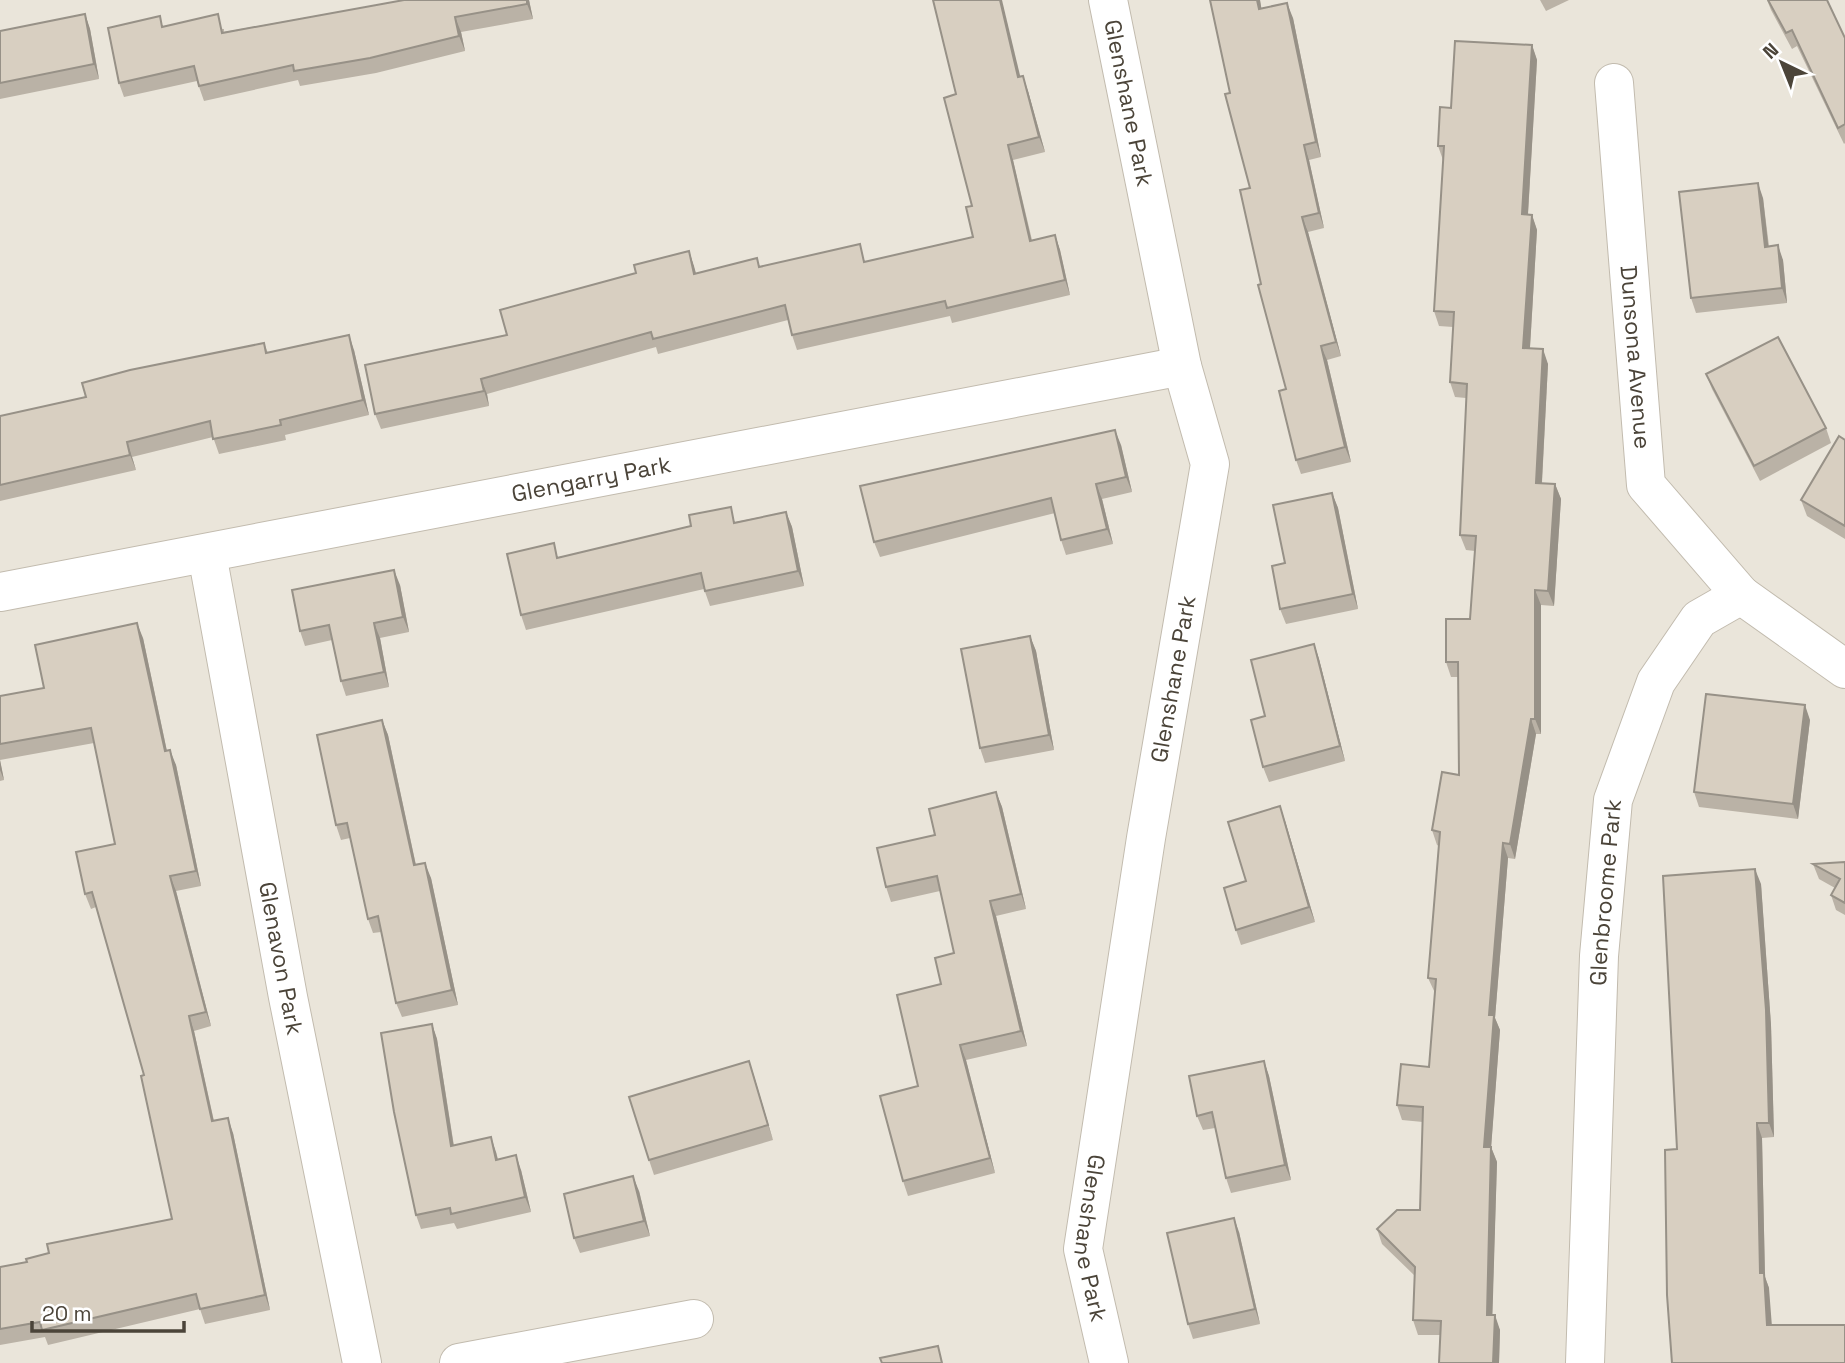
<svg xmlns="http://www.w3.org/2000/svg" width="1845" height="1363" viewBox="0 0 1845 1363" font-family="'Space Grotesk',sans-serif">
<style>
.residential{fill:#eae5da}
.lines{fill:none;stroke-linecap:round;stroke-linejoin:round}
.street-casing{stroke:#c2bbae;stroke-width:40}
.street{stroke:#fff;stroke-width:38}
.wall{fill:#bab2a6}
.shaded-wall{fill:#979187}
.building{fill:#d8cfc1;stroke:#979187;stroke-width:2}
.labels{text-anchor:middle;stroke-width:6;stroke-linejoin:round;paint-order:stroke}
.street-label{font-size:23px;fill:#4b4439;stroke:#fff}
</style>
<rect width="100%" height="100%" fill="#f6f3ec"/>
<rect class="residential" x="0" y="0" width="1845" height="1363"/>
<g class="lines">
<defs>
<g id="street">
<path id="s1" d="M1108,0L1182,366L1210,464L1146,838L1083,1249L1109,1363"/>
<path id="s2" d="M1614,83L1646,485L1741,595"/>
<path id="s3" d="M207,554L288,997L362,1363"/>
<path id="s4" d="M0,592L1182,366"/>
<path d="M459,1363L694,1319"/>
<path id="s5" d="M1585,1363L1599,956L1613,800L1656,682L1699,619L1741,595L1845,669"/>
</g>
</defs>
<use href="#street" class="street-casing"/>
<use href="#street" class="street"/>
</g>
<g class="wall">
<path d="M404,0H529L533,19L461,32L465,51L376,73L300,86L298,80L204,101L197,81L124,97L119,83L164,26L224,29V32Z"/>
<path d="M1210,0H1260L1261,8L1293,18L1321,157L1309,160L1324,228L1308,232L1341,356L1327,360L1351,462L1301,474L1296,460L1286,389L1261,284L1250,188Z"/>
<path d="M1540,0H1569L1546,11Z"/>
<path d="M1767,0H1827L1845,38V143L1844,144L1797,46L1792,49L1771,10Z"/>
<path d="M85,14L90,29L99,79L0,99V31Z"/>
<path d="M1532,45L1537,60L1528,215H1532L1537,230L1530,348L1548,364L1542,483L1555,484L1561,499L1554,606L1541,605V734H1536L1515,859L1508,858L1495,1018L1500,1030L1491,1147L1497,1162L1492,1315L1500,1330L1499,1363H1439L1440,1335H1418L1413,1320L1415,1276L1382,1244L1377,1229L1420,1210L1423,1122L1402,1120L1397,1105L1429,1067L1435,993L1428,978L1439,846L1437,845L1432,830L1459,775L1458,677H1451L1446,662L1470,619L1475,551L1466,550L1460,535L1466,398L1455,397L1450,382L1453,327L1439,326L1434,311L1443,160L1438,146L1451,108Z"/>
<path d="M1020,77L1028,91L1045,152L1013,160L1032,240L1055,235L1060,250L1070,295L952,323L950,316L797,350L792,335L788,320L658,354L656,347L487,394L489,406L381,429L375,414L507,335L636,273L689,251L696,274L760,267L866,262L973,237L972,206L956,94Z"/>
<path d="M1763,198L1769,246L1783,260L1787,303L1696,313L1691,298Z"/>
<path d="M264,343L268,353L354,350L369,415L285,435L286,440L219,454L213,437L132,457L136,470L0,501V416L86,397Z"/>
<path d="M1706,374L1826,428L1831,443L1760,481L1712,389Z"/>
<path d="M1845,440V539L1807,516L1801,500Z"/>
<path d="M1121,445L1132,492L1102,499L1113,544L1066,555L1061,540L1055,513L880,557L874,542Z"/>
<path d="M1332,493L1338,508L1358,609L1286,624L1280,609Z"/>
<path d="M786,512L792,527L804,586L710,606L704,589L526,630L521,615L559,557Z"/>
<path d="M400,585L409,632L380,638L389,687L346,696L341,681L332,640L305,646L300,631Z"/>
<path d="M1030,636L1036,651L1054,750L985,763L980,748Z"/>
<path d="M143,638L167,751L176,765L201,886L176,891L211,1026L194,1031L214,1121L233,1133L270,1310L205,1324L200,1309L48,1345L45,1337L0,1345V1267L27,1262L49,1253L172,1219L144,1075L96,907L91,909L85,894L115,844L94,743L0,760L4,780L0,781V696L44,688Z"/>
<path d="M1314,644L1319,659L1345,761L1269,782L1263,767L1265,716Z"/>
<path d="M382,720L388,735L416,865L431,878L458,1005L402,1017L396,1003L381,932L373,933L368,919L350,838L341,840L336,825Z"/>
<path d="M1810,720L1798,819L1699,807L1694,792Z"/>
<path d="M996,792L1002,807L1026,909L996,916L1027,1046L966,1060L995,1173L908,1196L903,1181L918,1086L941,984L954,953L940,891L891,902L886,887L935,835Z"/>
<path d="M1285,821L1315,922L1241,945L1236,930L1246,881Z"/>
<path d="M1845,862V915L1836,910L1831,895L1835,888L1819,879L1813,864Z"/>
<path d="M1761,884L1771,1025L1774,1137L1762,1138L1765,1277L1769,1288L1672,1363Z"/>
<path d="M432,1024L437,1039L454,1146L496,1152L498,1159L521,1170L531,1212L457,1229L454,1223L421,1229L416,1215Z"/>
<path d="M749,1061L773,1140L654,1175L649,1160Z"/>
<path d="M1264,1061L1269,1076L1291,1180L1231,1193L1226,1178L1215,1128L1203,1130L1197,1116Z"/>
<path d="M639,1191L650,1236L580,1253L574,1238Z"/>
<path d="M1239,1232L1260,1324L1193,1339L1188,1324Z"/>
</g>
<g class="shaded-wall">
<path d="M527,0H529L533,19L527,4Z"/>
<path d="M1000,0H1002L1024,92L1018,77Z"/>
<path d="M1257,0H1260L1264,24L1259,9Z"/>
<path d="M1287,3L1293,18L1321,157L1316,142Z"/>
<path d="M85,14L90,29L99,79L94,64Z"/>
<path d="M455,17L461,32L465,51L459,36Z"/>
<path d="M1532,45L1537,60L1527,229L1522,214Z"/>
<path d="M1023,76L1028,91L1045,152L1039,137Z"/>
<path d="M1008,145L1013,160L1035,256L1030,241Z"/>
<path d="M1304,145L1309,160L1324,228L1319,213Z"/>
<path d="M1758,183L1763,198L1770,262L1765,247Z"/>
<path d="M1532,215L1537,230L1529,363L1523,348Z"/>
<path d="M1302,217L1308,232L1341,356L1336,342Z"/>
<path d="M1055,235L1060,250L1070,295L1065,280Z"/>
<path d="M1778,245L1783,260L1787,303L1782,288Z"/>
<path d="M689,251L694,266L700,289L694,274Z"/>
<path d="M349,335L354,350L369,415L363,400Z"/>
<path d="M1321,346L1327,360L1351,462L1345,447Z"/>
<path d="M1543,349L1548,364L1541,498L1536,483Z"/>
<path d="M481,379L487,394L489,406L484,391Z"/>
<path d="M1115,430L1121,445L1132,492L1126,477Z"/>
<path d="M127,442L132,457L136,470L130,455Z"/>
<path d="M1096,484L1102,499L1113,544L1107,529Z"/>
<path d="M1555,484L1561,499L1554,606L1548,591Z"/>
<path d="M1332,493L1338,508L1358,609L1353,594Z"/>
<path d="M786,512L792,527L804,586L798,571Z"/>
<path d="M394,570L400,585L409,632L403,617Z"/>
<path d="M1535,590L1541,605V734L1535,719Z"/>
<path d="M137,623L143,638L170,766L165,751Z"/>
<path d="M374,623L380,638L389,687L384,672Z"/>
<path d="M1030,636L1036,651L1054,750L1049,735Z"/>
<path d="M1314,644L1319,659L1345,761L1340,746Z"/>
<path d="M1805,705L1810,720L1798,819L1793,804Z"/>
<path d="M1531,719L1536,734L1515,859L1510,844Z"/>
<path d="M382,720L388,735L419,880L414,865Z"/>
<path d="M170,750L176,765L201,886L196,871Z"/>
<path d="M0,760L4,780L0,770Z"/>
<path d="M996,792L1002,807L1026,909L1021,894Z"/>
<path d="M1280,806L1285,821L1315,922L1309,907Z"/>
<path d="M1503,843L1508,858L1495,1018L1500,1030L1490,1162L1484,1147L1489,1015Z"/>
<path d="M425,863L431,878L458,1005L452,990Z"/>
<path d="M1755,869L1761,884L1771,1025L1774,1137L1769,1123Z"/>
<path d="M170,876L176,891L211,1026L206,1012Z"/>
<path d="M990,901L996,916L1027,1046L1021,1031Z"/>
<path d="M189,1016L194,1031L217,1136L212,1121Z"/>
<path d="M432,1024L437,1039L456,1161L451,1146Z"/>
<path d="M960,1045L966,1060L995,1173L990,1158Z"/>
<path d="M749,1061L754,1076L773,1140L768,1125Z"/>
<path d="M1264,1061L1269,1076L1291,1180L1285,1165Z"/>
<path d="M228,1118L233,1133L270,1310L265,1295Z"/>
<path d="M1757,1123L1762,1138L1765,1277L1769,1288L1773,1340L1767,1325L1760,1273Z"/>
<path d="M491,1137L496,1152L501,1175L496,1160Z"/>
<path d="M1491,1147L1497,1162L1492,1330L1487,1315Z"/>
<path d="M516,1155L521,1170L531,1212L525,1197Z"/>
<path d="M633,1176L639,1191L650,1236L644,1221Z"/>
<path d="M1234,1218L1239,1232L1260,1324L1255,1309Z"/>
<path d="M1495,1315L1500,1330L1499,1363H1493Z"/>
</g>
<g class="building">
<path d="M404,0H527V4L455,17L459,36L370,58L294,71L293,65L199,86L194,66L119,83L108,28L160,16L162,27L218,14L222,33Z"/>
<path d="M933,0H1000L1018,77L1023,76L1039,137L1008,145L1030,241L1055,235L1065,280L947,308L945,301L792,335L785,305L653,339L651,332L481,379L484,391L375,414L365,365L507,335L500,310L636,273L634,265L689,251L694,274L757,258L759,267L860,244L864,262L973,237L966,207L972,206L944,98L956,94Z"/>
<path d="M1210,0H1257L1259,9L1287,3L1316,142L1304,145L1319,213L1302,217L1336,342L1321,346L1345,447L1296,460L1279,391L1286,389L1258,285L1261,284L1240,190L1250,188L1225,94L1230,93Z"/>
<path d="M1768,0H1827L1845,38V124L1838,128L1792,30L1786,33Z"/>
<path d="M85,14L94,64L0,83V31Z"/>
<path d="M1455,41L1532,45L1522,214L1532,215L1523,348L1543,349L1536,483L1555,484L1548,591L1535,590V719H1531L1510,844L1503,843L1489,1015H1494L1484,1147H1491L1487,1315H1495L1493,1363H1439L1441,1321L1413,1320L1415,1267L1377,1229L1397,1210H1420L1423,1107L1397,1105L1401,1064L1429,1067L1436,979L1428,978L1440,832L1432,830L1442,772L1459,775L1458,662H1446V619H1470L1476,536L1460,535L1467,384L1450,382L1454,312L1434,311L1444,146H1438L1440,107L1451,108Z"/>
<path d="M1758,183L1765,247L1778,245L1782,288L1691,298L1679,192Z"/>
<path d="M349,335L363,400L280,420L281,425L213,439L210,421L127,442L130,455L0,485V416L86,397L82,383L130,370L264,343L266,353Z"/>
<path d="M1778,337L1826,428L1754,466L1706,374Z"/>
<path d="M1115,430L1126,477L1096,484L1107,529L1061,540L1051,498L874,542L860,486Z"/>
<path d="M1839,436L1845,440V526L1801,500Z"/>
<path d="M1332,493L1353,594L1280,609L1272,566L1285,563L1273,505Z"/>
<path d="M731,507L734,523L786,512L798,571L705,591L701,573L521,615L507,554L554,543L557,558L691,526L689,515Z"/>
<path d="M394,570L403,617L374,623L384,672L341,681L329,625L300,631L292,590Z"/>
<path d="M137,623L165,751L170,750L196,871L170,876L206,1012L189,1016L212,1121L228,1118L265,1295L200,1309L196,1294L42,1330L40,1322L0,1329V1267L27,1262L26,1259L49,1253L47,1244L172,1219L141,1076L144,1075L92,892L85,894L76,852L115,844L91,728L0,744V696L44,688L35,645Z"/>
<path d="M1030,636L1049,735L980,748L961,649Z"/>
<path d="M1314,644L1340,746L1263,767L1251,720L1265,716L1251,660Z"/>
<path d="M1706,694L1805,705L1793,804L1694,792Z"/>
<path d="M382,720L414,865L425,863L452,990L396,1003L378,916L368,919L347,823L336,825L317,735Z"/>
<path d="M996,792L1021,894L990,901L1021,1031L960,1045L990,1158L903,1181L880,1096L918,1086L897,995L941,984L935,958L954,953L937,876L886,887L877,848L935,835L929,809Z"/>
<path d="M1280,806L1309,907L1236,930L1224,888L1246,881L1228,822Z"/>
<path d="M1845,862V903L1831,895L1840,879L1813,864Z"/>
<path d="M1755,869L1766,1010L1769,1123H1757L1760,1273H1764L1767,1325H1845V1363H1672L1667,1295L1665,1150L1677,1149L1663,876Z"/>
<path d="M432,1024L451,1146L491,1137L496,1160L516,1155L525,1197L451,1214L450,1208L416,1215L394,1112L381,1033Z"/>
<path d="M749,1061L768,1125L649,1160L629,1097Z"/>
<path d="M1264,1061L1285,1165L1226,1178L1212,1112L1197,1116L1189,1076Z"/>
<path d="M633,1176L644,1221L574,1238L564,1194Z"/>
<path d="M1234,1218L1255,1309L1188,1324L1167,1233Z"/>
<path d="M938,1346L942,1363H882L880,1358Z"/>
</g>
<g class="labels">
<g class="street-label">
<text dy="8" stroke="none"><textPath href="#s1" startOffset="105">Glenshane Park</textPath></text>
<text dy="8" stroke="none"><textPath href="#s2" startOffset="275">Dunsona Avenue</textPath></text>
<text dy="8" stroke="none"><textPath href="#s4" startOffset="602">Glengarry Park</textPath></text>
<text transform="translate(1173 679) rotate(-80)" y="8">Glenshane Park</text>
<text dy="8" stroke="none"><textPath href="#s5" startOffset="471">Glenbroome Park</textPath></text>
<text dy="8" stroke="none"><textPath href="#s3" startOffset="411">Glenavon Park</textPath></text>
<text dy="8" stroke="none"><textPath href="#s1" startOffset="1260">Glenshane Park</textPath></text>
</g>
</g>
<g transform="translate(1782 63) rotate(317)" stroke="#ffffff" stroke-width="5" paint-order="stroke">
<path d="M0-5L12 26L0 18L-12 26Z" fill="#4b4439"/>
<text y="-10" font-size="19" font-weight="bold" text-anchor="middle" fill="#4b4439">N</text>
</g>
<path d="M32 1321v10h152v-10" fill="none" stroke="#4b4439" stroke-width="3.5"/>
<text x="42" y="1321" font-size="21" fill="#4b4439" stroke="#ffffff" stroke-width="5" paint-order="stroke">20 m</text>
</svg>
